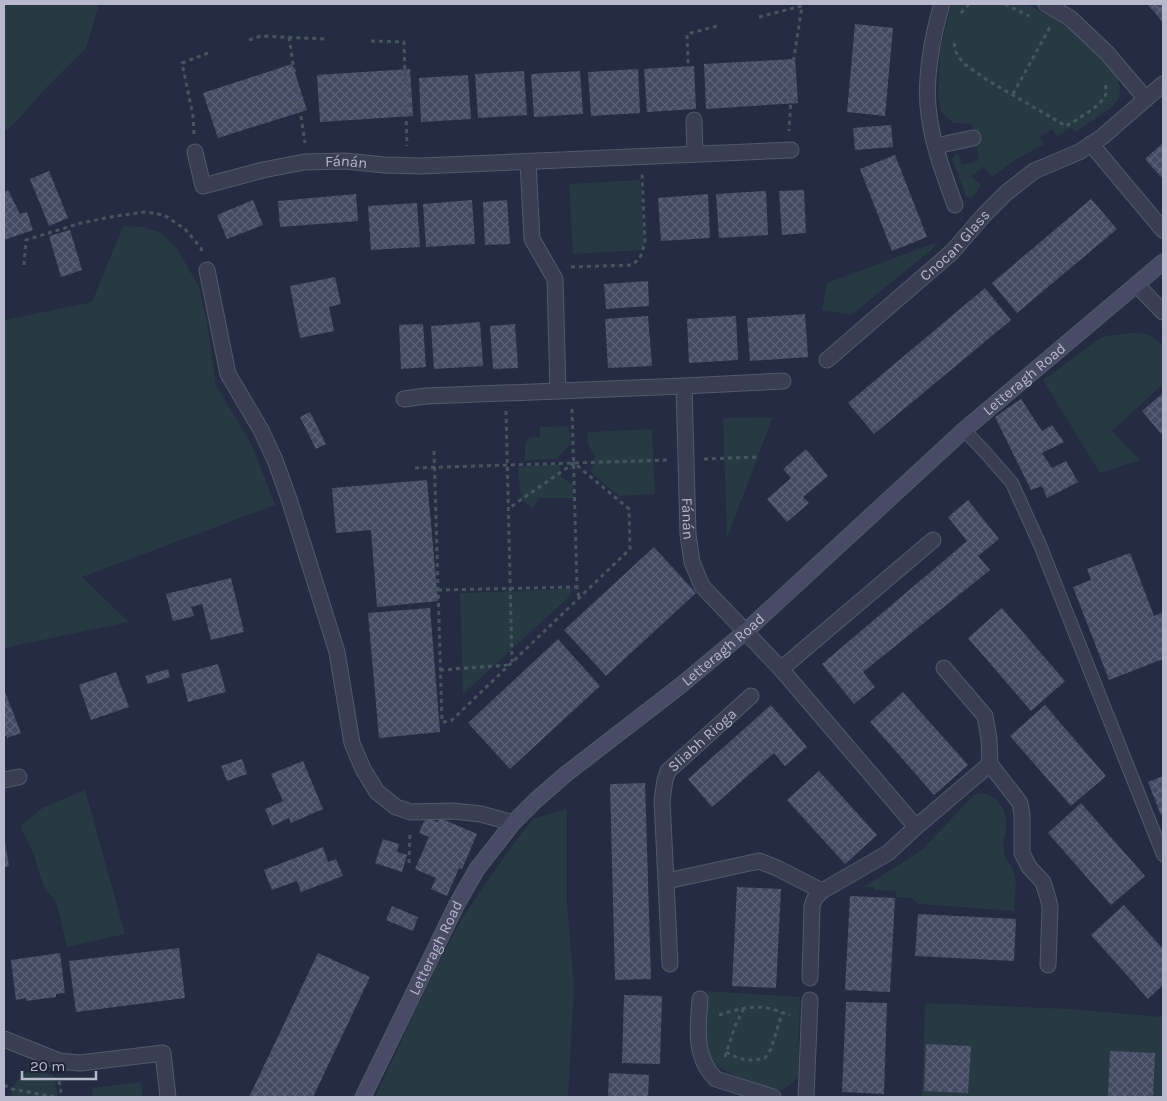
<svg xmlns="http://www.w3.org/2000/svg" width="1167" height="1101" viewBox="0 0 1167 1101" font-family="Karla,sans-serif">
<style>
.green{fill:#273943}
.building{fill:url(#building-cross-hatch)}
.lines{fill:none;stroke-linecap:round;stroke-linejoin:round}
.lane-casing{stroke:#54596c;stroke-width:14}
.street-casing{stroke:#54596c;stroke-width:17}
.secondary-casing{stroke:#54596c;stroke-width:17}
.path{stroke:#465660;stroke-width:3;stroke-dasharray:4 4;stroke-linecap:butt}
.lane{stroke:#3a3e52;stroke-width:12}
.street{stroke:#3a3e52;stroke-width:15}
.secondary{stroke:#474b65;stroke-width:15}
.labels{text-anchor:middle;stroke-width:4;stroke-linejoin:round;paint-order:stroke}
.street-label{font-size:15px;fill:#b6bacc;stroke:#1e2337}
</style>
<defs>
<pattern id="building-cross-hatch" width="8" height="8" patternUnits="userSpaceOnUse" patternTransform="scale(1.25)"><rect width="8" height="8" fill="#444a64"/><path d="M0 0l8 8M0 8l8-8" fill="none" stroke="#5d6279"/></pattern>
</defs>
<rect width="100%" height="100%" fill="#252b42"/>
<g class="green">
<path d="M4,4H99L86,48L45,89L15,123L4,132Z"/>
<path d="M952,4H1027L1066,25L1083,38L1117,77L1120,87L1119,99L1112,107L1076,132L1071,127L1057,137L1053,129L1039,137L1044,144L1015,160L992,177L984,167L971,176L981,185L972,198L966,196L952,159L958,152L962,165L979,160L972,124L953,123L941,112L938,95L940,49Z"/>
<path d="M640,180L644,250L573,254L569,184Z"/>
<path d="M123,226L144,227L161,233L177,248L199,287L207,321L216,385L252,445L275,505L82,577L129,622L4,648V320L92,302Z"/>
<path d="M940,241L930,251L851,315L822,310L827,283Z"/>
<path d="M1129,333C1145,333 1152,333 1163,346V384L1112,431L1140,460L1100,473L1043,380L1102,337Z"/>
<path d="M773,417L727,538L723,418Z"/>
<path d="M569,426L570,444L557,459L525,460V443L530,437H540V427Z"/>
<path d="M652,429L655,494L619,496L591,472L595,457L588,444L587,432Z"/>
<path d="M560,464L561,477L573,484V498H538L533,509L521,499L518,467Z"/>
<path d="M573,589L569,597L463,694L460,593Z"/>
<path d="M85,790L125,934L67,947L56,901L44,888L34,855L20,826L44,807Z"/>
<path d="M980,793C1000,794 1009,814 1006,832C1004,839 1003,844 1004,852C1005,861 1014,867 1015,876C1017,887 1014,899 1014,911L918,904L912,898L896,897V891L874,890V887H864L922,850L974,795Z"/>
<path d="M567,809V903L574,987L568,1097H375L433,973L464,915L511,847L533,819Z"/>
<path d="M708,991L800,997L798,1076C794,1081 789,1087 783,1089C772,1092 731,1075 721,1068C715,1065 710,1059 708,1053C702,1037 707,1008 708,991Z"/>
<path d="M925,1003L1070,1009L1163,1017V1097H922Z"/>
<path d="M30,1070L54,1075L58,1097H11C13,1084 18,1077 30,1070Z"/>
<path d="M141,1082L143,1097H93L92,1088Z"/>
</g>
<g class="building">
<path d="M1147,4H1163V23L1156,14Z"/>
<path d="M855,24L893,28L885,116L847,112Z"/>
<path d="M795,59L798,103L706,109L704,64Z"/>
<path d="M292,64L307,110L218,138L203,93Z"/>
<path d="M694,66L696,109L647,112L644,69Z"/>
<path d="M410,69L413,116L320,122L317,75Z"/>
<path d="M638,69L640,113L591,116L588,72Z"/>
<path d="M524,71L527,115L478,118L475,74Z"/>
<path d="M580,71L583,114L534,117L531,74Z"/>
<path d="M468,75L471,119L421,122L419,78Z"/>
<path d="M891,125L893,147L855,150L853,128Z"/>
<path d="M1163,143V179L1145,159Z"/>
<path d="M895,155L927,237L892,251L860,169Z"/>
<path d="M49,171L68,218L49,226L30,179Z"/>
<path d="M8,190L20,214L27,212L33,230L4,240V192Z"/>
<path d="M804,190L806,233L782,235L779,191Z"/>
<path d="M766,191L768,235L719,238L716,194Z"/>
<path d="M356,194L358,221L280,227L278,201Z"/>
<path d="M708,194L710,238L661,241L658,198Z"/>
<path d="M1091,199L1117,229L1017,313L992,283Z"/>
<path d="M253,200L263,225L227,239L217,215Z"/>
<path d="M472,200L475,244L426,247L423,204Z"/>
<path d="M507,200L510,244L485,245L483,202Z"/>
<path d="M417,203L420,247L371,250L368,206Z"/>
<path d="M70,230L82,270L61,277L49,236Z"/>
<path d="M335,277L341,304L329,307L334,331L300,338L290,286Z"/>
<path d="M648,281L649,306L606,309L604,284Z"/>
<path d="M985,288L1011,320L874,434L848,403Z"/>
<path d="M805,314L808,357L750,361L747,318Z"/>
<path d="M648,316L652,366L608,368L605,319Z"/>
<path d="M736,316L738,360L689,363L687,319Z"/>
<path d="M480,322L483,366L434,369L431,326Z"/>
<path d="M423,324L426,367L401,369L399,325Z"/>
<path d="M515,324L518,368L493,369L490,326Z"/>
<path d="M1163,393V436L1142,411Z"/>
<path d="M1021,399L1042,431L1052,425L1064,442L1042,453L1052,468L1066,461L1078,482L1047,498L1042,486L1031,490L995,417Z"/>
<path d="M310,412L326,444L316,449L300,417Z"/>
<path d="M806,449L828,476L803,497L809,503L787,522L767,499L791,478L783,469Z"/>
<path d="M427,480L438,601L377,607L371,530L336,533L332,488Z"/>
<path d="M968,500L999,539L978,556L990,570L863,672L875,687L854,704L822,664L967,541L948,517Z"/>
<path d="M654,547L696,593L606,676L564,630Z"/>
<path d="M1130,553L1154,616L1163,612V659L1109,680L1073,587L1091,580L1087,569Z"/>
<path d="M231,578L244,632L211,640L202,604L191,607L194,616L173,621L166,594Z"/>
<path d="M430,608L440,732L379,738L368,613Z"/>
<path d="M1002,608L1065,681L1031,711L968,638Z"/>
<path d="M558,639L600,686L510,769L468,723Z"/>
<path d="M218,664L226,692L188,702L181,674Z"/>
<path d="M168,669L170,677L148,684L145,676Z"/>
<path d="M116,672L129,707L91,720L79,685Z"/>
<path d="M5,692L21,733L7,738V735L4,737V693Z"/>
<path d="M903,692L968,765L934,795L870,722Z"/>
<path d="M771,705L807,747L785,766L774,753L712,807L688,779Z"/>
<path d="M1045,705L1106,776L1071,806L1010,736Z"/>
<path d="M242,759L247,774L227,781L221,766Z"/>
<path d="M303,761L323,809L291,823L289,818L272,826L265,809L283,801L271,774Z"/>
<path d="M819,771L877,835L845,864L787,800Z"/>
<path d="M1163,776V814L1161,815L1148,782Z"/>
<path d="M645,783L651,979L615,980L610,784Z"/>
<path d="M1081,803L1145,876L1111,905L1048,833Z"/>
<path d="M426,817L438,822L440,818L477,834L462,869L459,868L447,896L431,889L436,878L415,869L429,837L419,833Z"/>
<path d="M4,837L9,866L4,867Z"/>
<path d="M383,839L399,844L397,852L407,855L402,872L375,863Z"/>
<path d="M323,847L328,862L336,859L343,876L301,892L297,881L272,890L264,870Z"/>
<path d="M737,887L781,889L776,988L732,986Z"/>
<path d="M850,896L895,898L890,992L845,990Z"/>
<path d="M1124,905L1163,949V985L1148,999L1091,935Z"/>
<path d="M392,906L418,917L413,931L386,920Z"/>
<path d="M918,914L1016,919L1014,961L915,956Z"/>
<path d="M179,948L185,998L76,1012L69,961Z"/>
<path d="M60,953L65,993L56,994V997L26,1001V998L16,1000L11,960Z"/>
<path d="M318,953L370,977L313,1097H249Z"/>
<path d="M624,995L662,996L660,1064L622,1063Z"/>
<path d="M846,1002L887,1003L884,1094L842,1092Z"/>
<path d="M926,1044L971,1046L968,1093L924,1091Z"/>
<path d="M1110,1051L1155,1053L1153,1097H1108Z"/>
<path d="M609,1073L649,1075L648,1097H608Z"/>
</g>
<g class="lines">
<defs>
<path id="lane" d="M964,430L985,452L1012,483L1040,545L1163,855"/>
<g id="street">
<path d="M942,4C932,37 924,81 929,115C933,146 944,175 955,205"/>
<path d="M1046,4L1070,18L1107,53L1146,99"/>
<path d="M694,120L695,154"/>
<path d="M1091,144L1163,230"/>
<path d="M936,146L973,138"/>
<path id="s1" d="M195,152L203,186L263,170L304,162L345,161L385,165L421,166L791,150"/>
<path id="s2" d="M528,162L532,239L555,279L558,391L684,386L688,534L692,562L702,586L781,669L916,827L888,853L822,891L777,868L759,861L667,881"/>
<path d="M207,270L228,374L261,430L275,460L289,499L337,652L352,743L363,769L377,792L396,807L411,812L453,811L481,814L513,823"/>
<path d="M1137,285L1163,312"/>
<path id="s3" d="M827,360L952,252L984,215L1006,193L1034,171L1079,152L1102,137L1163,84"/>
<path d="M684,386L783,381"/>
<path d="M404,399L426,396L558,391"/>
<path d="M944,668L985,716L989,739L990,764"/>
<path d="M781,669L933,540"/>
<path d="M4,780L19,777"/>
<path d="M916,827L990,764L1020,803L1022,814V853L1029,867L1043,882L1048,898L1050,907L1048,965"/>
<path id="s4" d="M670,964L662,800L665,780L668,771L751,696"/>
<path d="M810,978L812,906L815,898L822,891"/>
<path d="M700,999C698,1027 693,1057 716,1079L773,1097"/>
<path d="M4,1039L59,1061L80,1063L163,1053L168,1097"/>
<path d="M806,1097L810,1000"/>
</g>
<g id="secondary">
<path id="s5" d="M363,1097L457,904L477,869L513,823L536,800L566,774L680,686L746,631L964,430L1163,262"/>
</g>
</defs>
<use href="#lane" class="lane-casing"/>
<use href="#street" class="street-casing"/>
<use href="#secondary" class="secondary-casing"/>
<g class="path">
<path d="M1005,4L1029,16"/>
<path d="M961,13L969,4"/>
<path d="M759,17L802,6L793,64L789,131"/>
<path d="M289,37L305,143"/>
<path d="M249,40L261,36L326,39"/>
<path d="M371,41L404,42L407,146"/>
<path d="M954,43L956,52L963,63L987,80L1066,126C1076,120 1105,104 1106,93C1107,89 1105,85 1104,81"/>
<path d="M1013,94L1050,27"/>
<path d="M691,103L689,89L687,34L717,26"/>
<path d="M194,134L193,116L182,63L208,53"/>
<path d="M24,265L26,240L81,223L116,216L145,212L164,215L185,229L201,248L202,253"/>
<path d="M571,267L632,265L640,258L645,243L642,174"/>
<path d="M572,409L577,587L579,598"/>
<path d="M506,411L512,662"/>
<path d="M434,451L442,722L451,721L630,549L629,509L574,463L509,508"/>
<path d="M704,459L758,457"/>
<path d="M415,468L668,460"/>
<path d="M438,590L577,587"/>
<path d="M440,670L509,665"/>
<path d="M409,863L410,832"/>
<path d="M719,1015C735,1010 753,1004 771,1009C777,1010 783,1013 790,1015"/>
<path d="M726,1052C740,1060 750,1062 765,1058L771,1049L782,1013"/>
<path d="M725,1057L735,1026L744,1008"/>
<path d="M59,1081L62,1097"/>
<path d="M4,1085L12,1089L55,1097"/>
</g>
<use href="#lane" class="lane"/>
<use href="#street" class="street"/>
<use href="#secondary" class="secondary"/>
</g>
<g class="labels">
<g class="street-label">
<text dy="5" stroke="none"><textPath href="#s1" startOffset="181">Fánán</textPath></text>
<text dy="5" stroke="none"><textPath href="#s3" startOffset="172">Cnocan Glass</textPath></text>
<text dy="5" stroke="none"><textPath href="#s5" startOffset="991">Letteragh Road</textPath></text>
<text dy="5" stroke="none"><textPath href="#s2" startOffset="494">Fánán</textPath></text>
<text dy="5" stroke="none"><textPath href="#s5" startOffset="586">Letteragh Road</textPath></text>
<text dy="5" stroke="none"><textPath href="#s4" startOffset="240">Sliabh Rioga</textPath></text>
<text dy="5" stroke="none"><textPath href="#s5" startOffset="166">Letteragh Road</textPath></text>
</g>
</g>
<rect width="1167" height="1101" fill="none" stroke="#b6bacc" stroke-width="10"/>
<path d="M22 1071v8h74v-8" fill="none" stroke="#b6bacc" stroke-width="2.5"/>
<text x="30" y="1071" font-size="15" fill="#b6bacc" stroke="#1e2337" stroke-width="4" paint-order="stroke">20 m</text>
</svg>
